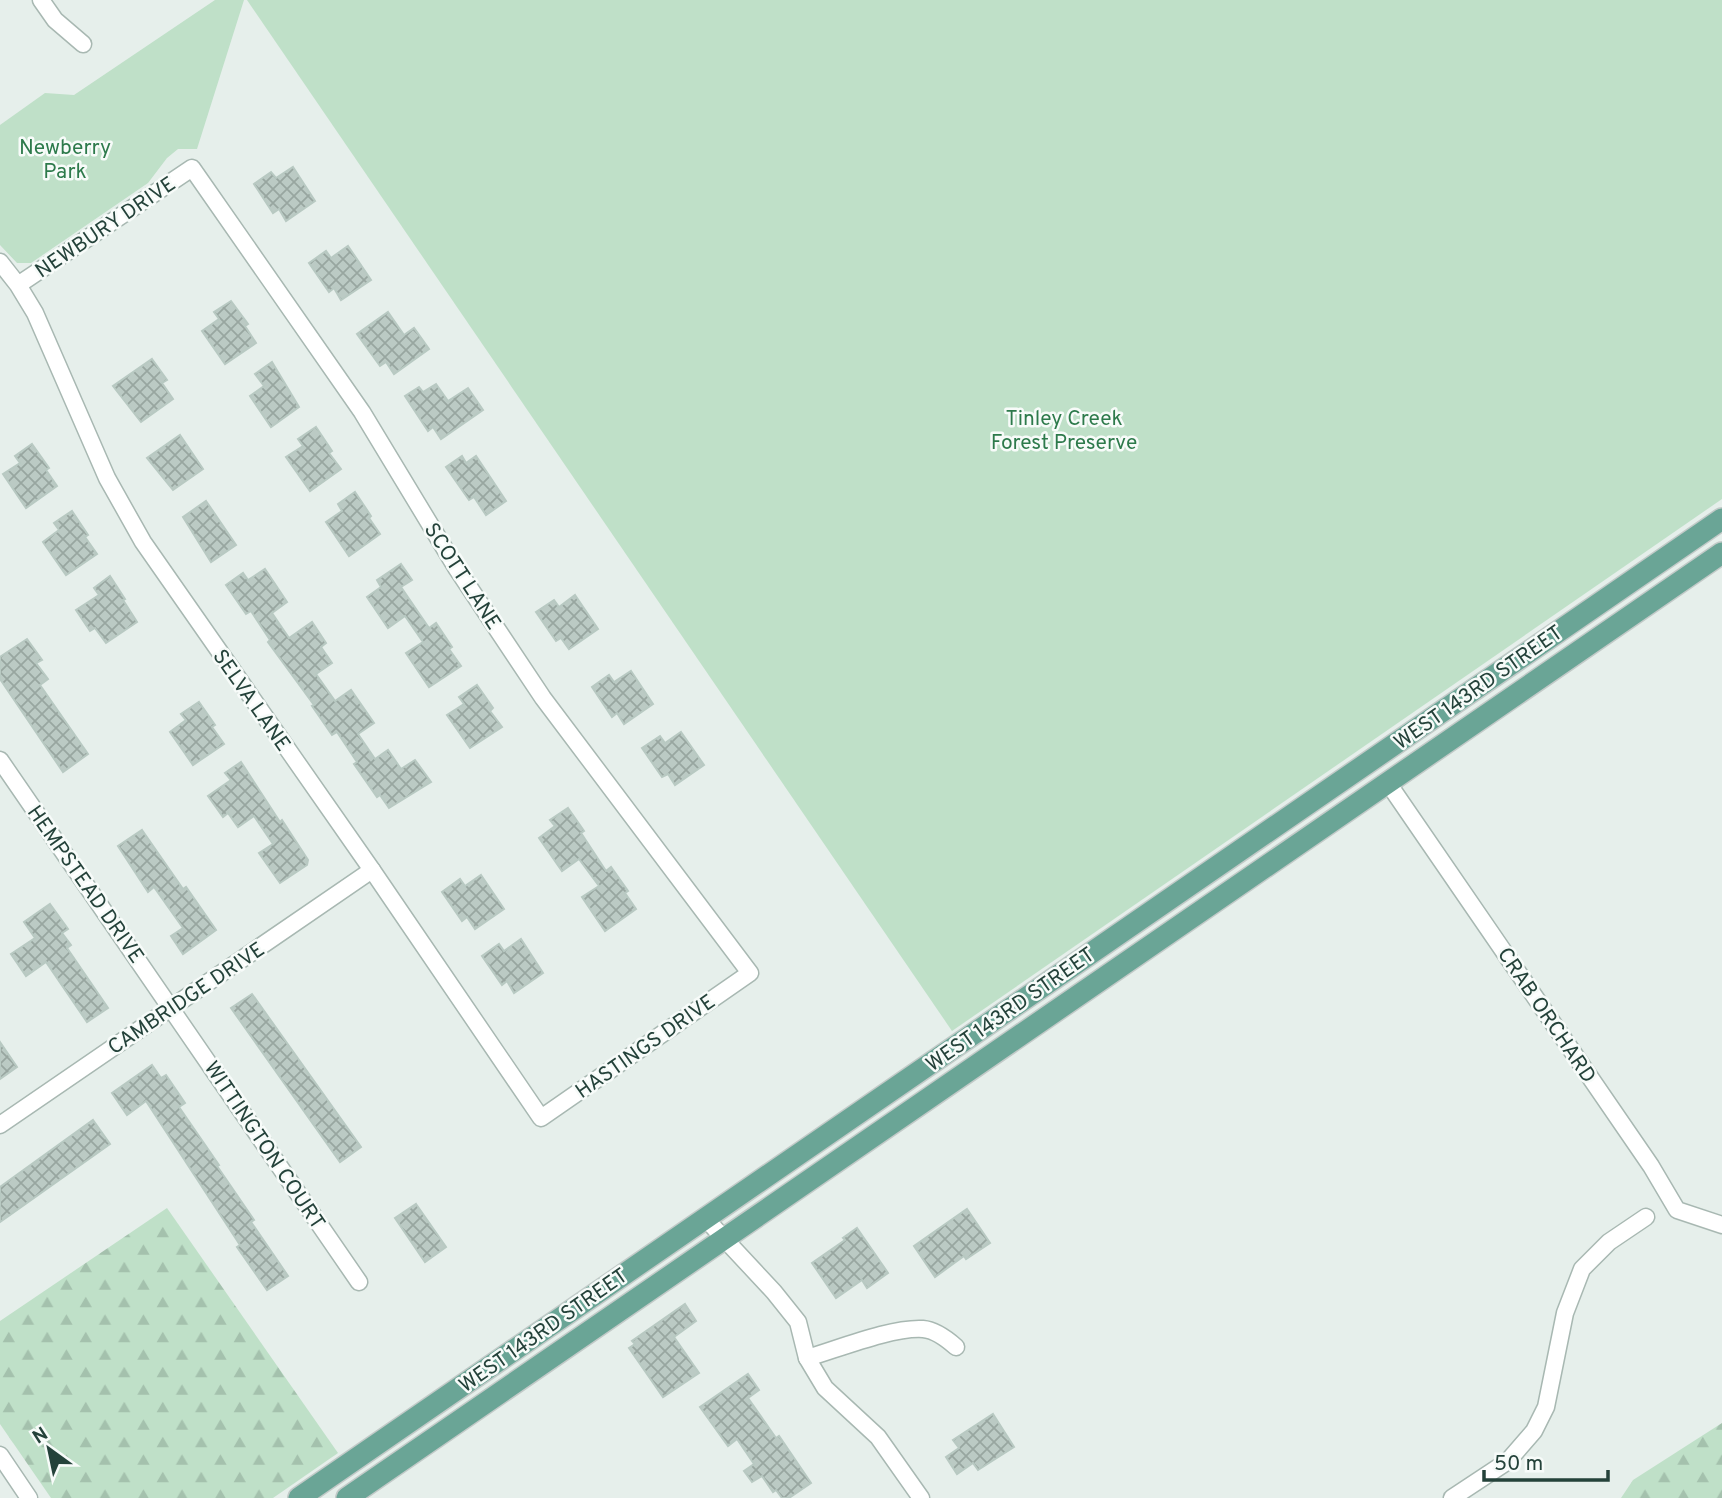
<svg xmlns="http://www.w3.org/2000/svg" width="1722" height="1498" viewBox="0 0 1722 1498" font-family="Overpass,sans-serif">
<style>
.forest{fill:url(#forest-firs)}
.park{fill:#bfe0c8}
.building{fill:url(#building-cross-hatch);stroke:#b8c9c2;stroke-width:2}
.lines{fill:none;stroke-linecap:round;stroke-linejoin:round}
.minor-casing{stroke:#a8b8b2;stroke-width:19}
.major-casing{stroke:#c2cac8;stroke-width:24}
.minor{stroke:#fff;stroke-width:16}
.major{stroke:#6aa596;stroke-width:21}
.labels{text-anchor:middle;stroke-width:5;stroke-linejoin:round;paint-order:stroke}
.park-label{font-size:21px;fill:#2d7a4b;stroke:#f7fbf9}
.street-label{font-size:21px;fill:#24423a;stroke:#f7fbf9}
</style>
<defs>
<pattern id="forest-firs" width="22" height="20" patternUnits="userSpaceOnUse" patternTransform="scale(1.75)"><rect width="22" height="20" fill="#bfe0c8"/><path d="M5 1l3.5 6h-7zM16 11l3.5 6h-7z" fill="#a4c1ad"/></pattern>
<pattern id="building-cross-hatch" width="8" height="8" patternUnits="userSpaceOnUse" patternTransform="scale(1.75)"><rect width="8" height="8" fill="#bbcac4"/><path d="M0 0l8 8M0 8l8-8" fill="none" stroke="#98a6a0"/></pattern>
</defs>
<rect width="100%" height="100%" fill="#e6efeb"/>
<g class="forest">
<path d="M167,1208L338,1453L273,1498H51L0,1424V1321Z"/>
<path d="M1722,1423V1498H1621L1633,1480Z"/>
</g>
<g class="park">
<path d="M215,0H244L197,149H178L167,158L148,183L31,263H17L0,245V125L45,93L74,95Z"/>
<path d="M247,0H1722V499L952,1031Z"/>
</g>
<g class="building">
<path d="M293,167L315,201L286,221L279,209L273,213L254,184L271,172L276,178Z"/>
<path d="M348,246L371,280L341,300L334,288L329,292L309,263L326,251L331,258Z"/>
<path d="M231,301L248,324L245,326L256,343L225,364L202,331L219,319L214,312Z"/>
<path d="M388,312L404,335L414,328L429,349L394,374L386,362L380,366L357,334Z"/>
<path d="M152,359L167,380L162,383L173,399L141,422L113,386Z"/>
<path d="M272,362L299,407L271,427L250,396L264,386L255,374Z"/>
<path d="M436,384L448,401L468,388L483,410L441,439L433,427L428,431L405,396L419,387L423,392Z"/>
<path d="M316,427L332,451L329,453L341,469L310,491L286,457L303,446L298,439Z"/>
<path d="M180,435L203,469L173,490L147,458Z"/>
<path d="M32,444L49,468L46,470L57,486L26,508L3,474L20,463L15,456Z"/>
<path d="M462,456L466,463L476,456L506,501L486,515L474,497L469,500L446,467Z"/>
<path d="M355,492L371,516L369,518L380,534L349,556L326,522L342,511L338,504Z"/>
<path d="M206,501L236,545L211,562L183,517Z"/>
<path d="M72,511L88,535L85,537L97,554L66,575L43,542L59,530L54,523Z"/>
<path d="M401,564L412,580L401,587L429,628L436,623L452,647L449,649L461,666L429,687L406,653L423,642L405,616L388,628L367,597L381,587L377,580Z"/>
<path d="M265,569L287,602L272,613L289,638L312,622L326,643L321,647L332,663L316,674L335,701L351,690L374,723L358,734L375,759L388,750L401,769L415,760L431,782L389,808L380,795L377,797L354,764L357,762L337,732L332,735L312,706L314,705L268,642L270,640L251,611L246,614L226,585L243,573L248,580Z"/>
<path d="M110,576L125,599L123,600L137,622L106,643L95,628L90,631L76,610L99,595L94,588Z"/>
<path d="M575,595L598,629L569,649L561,638L556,641L536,612L554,600L559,607Z"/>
<path d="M27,639L42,660L36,663L48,679L40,685L88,754L63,772L0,679V657Z"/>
<path d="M631,671L653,704L624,724L617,713L612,717L592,687L609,675L614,682Z"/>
<path d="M477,685L493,708L490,711L502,727L470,748L447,715L464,704L459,697Z"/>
<path d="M199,702L215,725L212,727L224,744L193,765L170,732L186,720L181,714Z"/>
<path d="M681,732L704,765L675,785L668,774L662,777L642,748L660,736L665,743Z"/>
<path d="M241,762L280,822L282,820L308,860L307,865L280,883L259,853L273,844L254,816L238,827L228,813L223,817L208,796L231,780L225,773Z"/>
<path d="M568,808L584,831L581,833L606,871L611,867L628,891L625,893L636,909L605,931L582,897L599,886L579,859L562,871L539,838L555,826L550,820Z"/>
<path d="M142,830L183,889L186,887L216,930L183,954L171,936L183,928L154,887L148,892L118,846Z"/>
<path d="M481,875L504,909L475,929L467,917L462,921L442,892L460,879L465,886Z"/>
<path d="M50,904L68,929L62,933L71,945L67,948L108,1008L87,1022L46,962L26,976L11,954L35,938L24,922Z"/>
<path d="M521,939L543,973L514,993L507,981L502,985L482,956L499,944L504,951Z"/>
<path d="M252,994L361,1147L340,1162L231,1008Z"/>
<path d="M0,1042L17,1067L0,1079Z"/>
<path d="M152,1065L161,1078L166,1075L185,1103L179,1107L219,1165L217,1166L254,1220L251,1222L288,1276L267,1290L237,1247L240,1245L146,1101L127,1115L112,1093Z"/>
<path d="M93,1120L110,1144L0,1222V1187Z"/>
<path d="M416,1204L446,1247L425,1262L395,1218Z"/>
<path d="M967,1209L990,1243L966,1259L964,1256L935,1277L914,1246Z"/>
<path d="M857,1228L888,1273L867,1288L862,1280L836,1298L812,1263L845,1240L843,1238Z"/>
<path d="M685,1304L696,1321L674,1337L699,1373L663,1397L629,1348L635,1344L632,1341Z"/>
<path d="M748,1374L759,1390L748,1398L776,1438L779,1436L811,1483L789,1498H782L776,1490L773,1492L762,1476L752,1482L744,1471L754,1464L737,1439L728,1446L700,1407Z"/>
<path d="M993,1414L1014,1447L978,1470L973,1463L957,1474L946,1457L959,1448L953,1440Z"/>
</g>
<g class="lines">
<defs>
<g id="minor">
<path d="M41,0L55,20L83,44"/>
<path d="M0,262L18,285L35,313L107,478L143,542L372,870L541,1118L750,973L543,698L457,569L362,412L192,168L18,285"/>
<path d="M0,760L359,1282"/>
<path d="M1388,783L1651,1166L1677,1210L1722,1225"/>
<path d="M0,1125L372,870"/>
<path d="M705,1218L774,1292L798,1322L807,1358L825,1388L878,1437L921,1498"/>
<path d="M807,1358C838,1349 892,1327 923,1329C935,1330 947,1339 956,1347"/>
<path d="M0,1455L29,1498"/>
<path d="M1452,1498L1508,1461L1534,1431L1546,1407L1565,1313L1582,1269L1609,1242L1646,1217"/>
</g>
<g id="major">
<path d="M299,1498L1722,519"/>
<path d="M347,1498L1722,553"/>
</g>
</defs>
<use href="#minor" class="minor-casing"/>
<use href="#major" class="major-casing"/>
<use href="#minor" class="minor"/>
<use href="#major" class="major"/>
</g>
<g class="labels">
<g class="park-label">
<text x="65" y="154">Newberry<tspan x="65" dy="24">Park</tspan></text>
<text x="1064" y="425">Tinley Creek<tspan x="1064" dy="24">Forest Preserve</tspan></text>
</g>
<g class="street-label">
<text transform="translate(105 227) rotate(-34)" y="7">NEWBURY DRIVE</text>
<text transform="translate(463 576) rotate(57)" y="7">SCOTT LANE</text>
<text transform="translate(1478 687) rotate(-35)" y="7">WEST 143RD STREET</text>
<text transform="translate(252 700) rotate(55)" y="7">SELVA LANE</text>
<text transform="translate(86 884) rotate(55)" y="7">HEMPSTEAD DRIVE</text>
<text transform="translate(186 998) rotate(-34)" y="7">CAMBRIDGE DRIVE</text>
<text transform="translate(1010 1009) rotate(-35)" y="7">WEST 143RD STREET</text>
<text transform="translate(1547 1015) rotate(56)" y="7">CRAB ORCHARD</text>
<text transform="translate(645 1046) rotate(-35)" y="7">HASTINGS DRIVE</text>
<text transform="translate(265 1145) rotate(56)" y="7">WITTINGTON COURT</text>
<text transform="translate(543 1330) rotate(-35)" y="7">WEST 143RD STREET</text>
</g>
</g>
<g transform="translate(49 1449) rotate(327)" stroke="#f7fbf9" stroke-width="5" paint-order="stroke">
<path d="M0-5L12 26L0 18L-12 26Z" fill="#24423a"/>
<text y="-10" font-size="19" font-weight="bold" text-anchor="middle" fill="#24423a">N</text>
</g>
<path d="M1484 1470v10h124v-10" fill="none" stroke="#24423a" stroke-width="3.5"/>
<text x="1494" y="1470" font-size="21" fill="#24423a" stroke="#f7fbf9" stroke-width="5" paint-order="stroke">50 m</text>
</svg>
